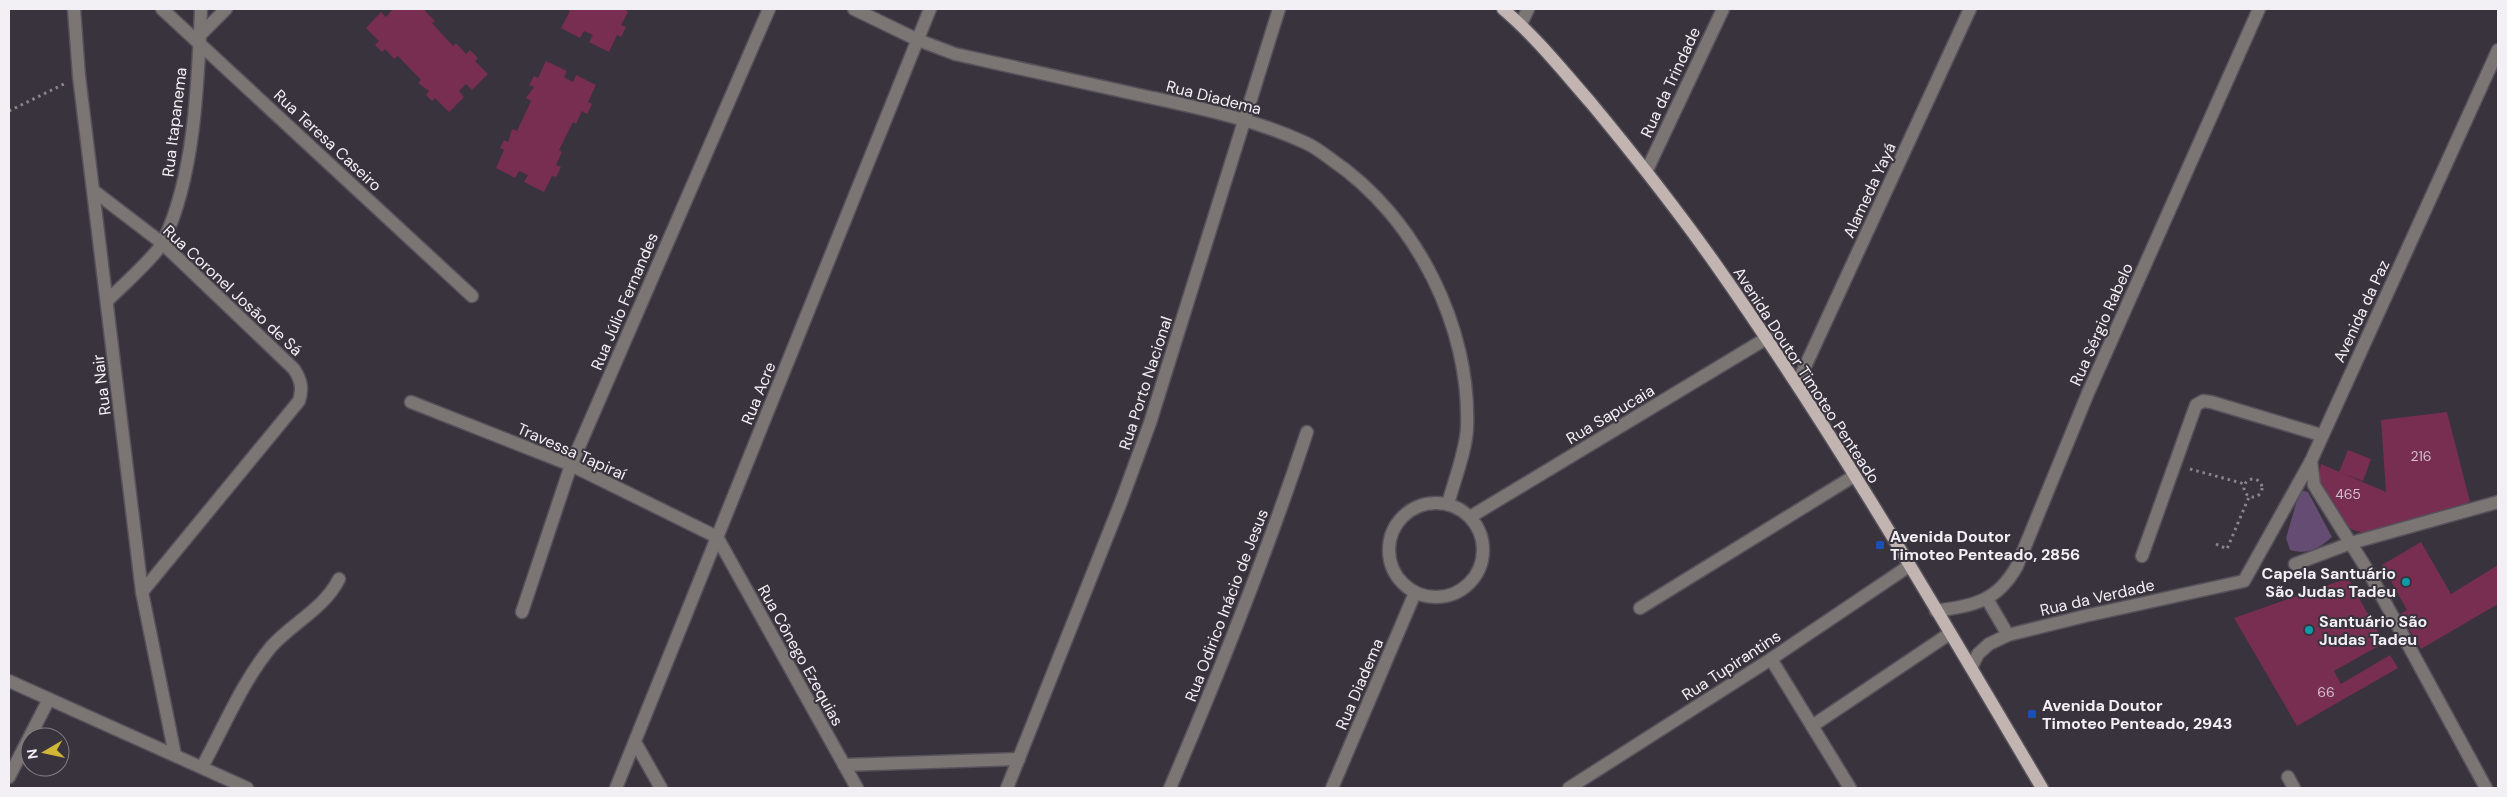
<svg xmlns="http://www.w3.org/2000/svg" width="2507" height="797" viewBox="0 0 2507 797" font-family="'DM Sans',sans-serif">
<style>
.green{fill:#644c72}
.building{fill:#772e51}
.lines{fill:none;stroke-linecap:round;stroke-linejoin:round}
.minor-casing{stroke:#56515a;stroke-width:15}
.major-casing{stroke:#56515a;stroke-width:15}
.path{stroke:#89858c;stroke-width:3;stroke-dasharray:2.5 4;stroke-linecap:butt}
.minor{stroke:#7b7574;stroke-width:12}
.major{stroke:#c1b4b1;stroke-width:12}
.transit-dot{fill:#1a4fb4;stroke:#38333c;stroke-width:2}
.culture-dot{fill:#0f9aa8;stroke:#38333c;stroke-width:2}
.labels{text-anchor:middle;stroke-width:4;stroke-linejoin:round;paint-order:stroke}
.number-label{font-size:14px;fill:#d3bfcc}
.street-label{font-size:16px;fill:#f2eff5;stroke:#38333c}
.poi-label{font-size:16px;font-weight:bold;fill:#f2eff5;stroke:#38333c;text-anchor:start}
</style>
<rect width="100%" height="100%" fill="#38333c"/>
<path class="green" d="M2300,490L2308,492L2332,537C2318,549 2308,555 2290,550L2286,538Z"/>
<g class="building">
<path d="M393,9H427L425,11L435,21L432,23L453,46L456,43L466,54L470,50L478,58L475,61L488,74L472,90L466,84L459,91L464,97L449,112L435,98L432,101L426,95L429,91L418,83L421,80L398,56L394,59L385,49L382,52L375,45L379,41L366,28L381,12L386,17Z"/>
<path d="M566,9H625L628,12L621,25L626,27L621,37L617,35L609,52L589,42L593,35L584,31L580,38L561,28L570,11Z"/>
<path d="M546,61L567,71L564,77L573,82L576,75L596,85L588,102L592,104L587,114L582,111L576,124L573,122L559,150L562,152L556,165L561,167L556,177L552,176L544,192L524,182L528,175L519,171L515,178L496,168L504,150L500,148L504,140L508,142L512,129L517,131L531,101L526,98L534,87L529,85L534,76L538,78Z"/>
<path d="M2447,412L2470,502L2367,534L2353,530L2347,526L2321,487L2318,478L2321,464L2386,492L2381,420Z"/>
<path d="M2348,450L2371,459L2363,481L2339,472Z"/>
<path d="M2421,542L2451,594L2498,565V604L2421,649L2400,614L2407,610L2382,565Z"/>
<path d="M2348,578L2384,643L2334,671L2341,684L2390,655L2398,668L2297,726L2234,618Z"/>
</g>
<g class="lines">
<defs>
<g id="minor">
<path d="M74,9L79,76L142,592L175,755"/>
<path d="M162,9L472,296"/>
<path d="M854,9L918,40L955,54C1018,68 1081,82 1144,96C1199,108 1254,119 1306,143C1315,147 1324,154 1332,160C1416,217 1471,327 1467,428C1466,451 1454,481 1448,504"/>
<path d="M1521,24L1528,9"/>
<path d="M200,35L226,9"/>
<path d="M1647,170L1723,9"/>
<path d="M94,191L162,243L294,369C301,380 303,388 299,401L142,592"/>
<path d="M108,300C120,288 157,255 163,242C195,176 198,81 201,9"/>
<path d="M1797,384L1970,9"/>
<path d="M411,402L571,465L717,537"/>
<path d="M2311,461L2314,485L2368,571L2486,788"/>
<circle cx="1436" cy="550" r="47"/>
<path d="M1470,517L1767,338"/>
<path d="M717,537L857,788"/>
<path d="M2142,556L2196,405L2203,401L2211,402L2321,435"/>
<path d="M2295,564L2351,543L2498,502"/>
<path d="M1987,599L2008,635"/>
<path d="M1640,608L1854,476"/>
<path d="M1936,611C1974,605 1997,602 2017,566L2088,393L2259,9"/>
<path d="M522,612L571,465L769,9"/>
<path d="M1771,659L1850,788"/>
<path d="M1971,668L1978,654L1989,644L2008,635L2085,616L2244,581L2311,461L2498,50"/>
<path d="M9,681L247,788"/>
<path d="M1812,726L1949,634"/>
<path d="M635,742L661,788"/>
<path d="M844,765L1019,759"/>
<path d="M202,767C224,727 242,682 271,647C292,623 324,609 339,579"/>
<path d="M9,777L49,699"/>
<path d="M2288,777L2294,788"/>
<path d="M616,788L930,9"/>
<path d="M1007,788L1121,502L1150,423L1279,9"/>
<path d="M1170,788C1220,671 1267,553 1307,432"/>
<path d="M1332,788L1415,593"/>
<path d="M1569,788L1771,659L1909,566"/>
</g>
<path id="major" d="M1503,9C1536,37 1563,71 1591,103C1634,155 1675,207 1714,262C1833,431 1937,610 2042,788"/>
</defs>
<use href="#minor" class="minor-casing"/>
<use href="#major" class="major-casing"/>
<g class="path">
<path d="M9,111L64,84"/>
<path d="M2190,469L2245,484"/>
<circle cx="2253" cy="488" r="9"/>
<path d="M2216,544L2227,549L2249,497"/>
</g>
<use href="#minor" class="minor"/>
<use href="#major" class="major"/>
</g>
<g class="transit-dot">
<rect x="1875" y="540" width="10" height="10" rx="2.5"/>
<rect x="2027" y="709" width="10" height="10" rx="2.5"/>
</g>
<g class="culture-dot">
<circle cx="2406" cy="582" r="5"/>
<circle cx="2309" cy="630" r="5"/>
</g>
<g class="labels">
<g class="number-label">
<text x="2421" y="461">216</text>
<text x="2348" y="499">465</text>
<text x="2326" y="697">66</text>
</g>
<g class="street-label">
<text transform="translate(1670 82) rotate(-65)" y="6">Rua da Trindade</text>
<text transform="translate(1214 97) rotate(14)" y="6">Rua Diadema</text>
<text transform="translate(174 122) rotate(-83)" y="6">Rua Itapanema</text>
<text transform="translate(328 140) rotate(43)" y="6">Rua Teresa Caseiro</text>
<text transform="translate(1869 190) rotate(-65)" y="6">Alameda Yayá</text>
<text transform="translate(233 290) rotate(43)" y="6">Rua Coronel Josão de Sá</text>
<text transform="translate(624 301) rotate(-67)" y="6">Rua Júlio Fernandes</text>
<text transform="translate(2361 311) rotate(-65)" y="6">Avenida da Paz</text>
<text transform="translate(2101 324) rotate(-66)" y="6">Rua Sérgio Rabelo</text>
<text transform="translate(1807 375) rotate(57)" y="6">Avenida Doutor Timoteo Penteado</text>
<text transform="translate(1145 383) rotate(-72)" y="6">Rua Porto Nacional</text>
<text transform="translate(101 385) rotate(-97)" y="6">Rua Nair</text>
<text transform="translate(758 393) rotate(-68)" y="6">Rua Acre</text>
<text transform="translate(1610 414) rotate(-31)" y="6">Rua Sapucaia</text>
<text transform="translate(572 451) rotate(24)" y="6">Travessa Tapiraí</text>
<text transform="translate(2097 597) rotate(-13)" y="6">Rua da Verdade</text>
<text transform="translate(1226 605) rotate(-69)" y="6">Rua Odirico Inácio de Jesus</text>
<text transform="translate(801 655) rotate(61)" y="6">Rua Cônego Ezequias</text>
<text transform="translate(1731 665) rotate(-33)" y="6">Rua Tupirantins</text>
<text transform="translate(1359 684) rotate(-67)" y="6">Rua Diadema</text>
</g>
<g class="poi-label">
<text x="1890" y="542">Avenida Doutor<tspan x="1890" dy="18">Timoteo Penteado, 2856</tspan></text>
<text x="2396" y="579" text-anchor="end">Capela Santuário<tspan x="2396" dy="18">São Judas Tadeu</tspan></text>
<text x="2319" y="627">Santuário São<tspan x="2319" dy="18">Judas Tadeu</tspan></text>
<text x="2042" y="711">Avenida Doutor<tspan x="2042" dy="18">Timoteo Penteado, 2943</tspan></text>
</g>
</g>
<rect width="2507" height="797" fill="none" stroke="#f2eff5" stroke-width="20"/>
<g transform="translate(45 752) rotate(261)"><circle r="24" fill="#38333c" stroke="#827e86"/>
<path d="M0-4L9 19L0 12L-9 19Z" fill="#d0b736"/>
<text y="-8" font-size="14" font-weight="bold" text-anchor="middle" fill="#f2eff5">N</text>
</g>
</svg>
